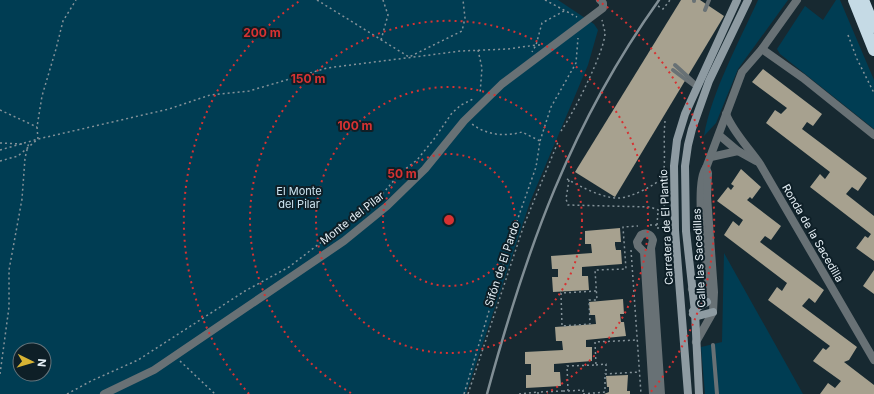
<svg xmlns="http://www.w3.org/2000/svg" width="874" height="394" viewBox="0 0 874 394" font-family="Inter,sans-serif">
<style>
.green{fill:#003d53;fill-rule:evenodd}
.building{fill:#a7a18f}
.lines{fill:none;stroke-linecap:round;stroke-linejoin:round}
.path{stroke:#849299;stroke-width:1.5;stroke-dasharray:2 3;stroke-linecap:butt}
.lane{stroke:#687175;stroke-width:4}
.street{stroke:#687175;stroke-width:8}
.secondary{stroke:#8e9ba2;stroke-width:8}
.highway{stroke:#c5dae5;stroke-width:12}
.rail{stroke:#808e95;stroke-width:2.5}
.ring{fill:none;stroke:#d73232;stroke-width:2;stroke-dasharray:2 4}
.labels{text-anchor:middle;stroke-width:4;stroke-linejoin:round;paint-order:stroke}
.park-label{font-size:11px;fill:#cee5f1;stroke:#0e1f27}
.street-label{font-size:11px;fill:#e6f0f6;stroke:#0e1f27}
.centre{fill:#d73232;stroke:#0e1f27;stroke-width:2}
.ring-label{font-size:12px;text-anchor:middle;font-weight:bold;fill:#d73232;stroke:#0e1f27;stroke-width:4;stroke-linejoin:round;paint-order:stroke}
</style>
<rect width="100%" height="100%" fill="#172931"/>
<g class="green">
<path d="M0,0H558L594,24L598,30L588,65L530,202L466,394H0ZM20,350H44V374H20Z"/>
<path d="M758,0H788L738,69L716,123L704,136C711,93 740,40 758,0Z"/>
<path d="M836,0H840L874,80V129L780,54L777,49L805,6L823,20Z"/>
<path d="M724,253L803,394H705L701,347L722,342Z"/>
</g>
<g class="building">
<path d="M681,0H700L724,16L615,197L575,172Z"/>
<path d="M763,69L822,114L813,126L807,122L802,129L867,178L858,191L852,187L846,194L874,216V261L856,248L865,236L868,238L871,234L810,187L820,174L825,179L830,172L766,123L775,110L781,114L787,108L752,82Z"/>
<path d="M741,169L761,187L752,199L750,197L747,200L781,226L771,240L765,236L760,242L824,290L815,303L809,298L802,306L857,347L849,360L844,362L874,385V394H820L828,383L835,388L841,381L813,361L823,348L826,350L830,346L768,300L777,287L782,291L787,283L724,235L733,221L739,226L743,220L717,201L728,187L731,190L734,186L731,184Z"/>
<path d="M620,228L621,242H615V245L616,250H621L622,264L582,267V276H588L589,290L553,292L552,277H558V269H552L551,256L592,253L591,244H585V231Z"/>
<path d="M874,270V294L863,286Z"/>
<path d="M623,299L624,314H620L621,322H624L626,336L586,340V347H592V361L554,364V372H560L561,386L526,388V375H531V364H525V352L563,350L562,341H556L555,327L596,324L595,315H590L589,302Z"/>
<path d="M628,375L627,391H630V394H604L609,392V387H607L606,376Z"/>
</g>
<g class="lines">
<g class="path">
<path d="M317,0L409,57L462,31L465,18L463,0"/>
<path d="M545,0L577,17"/>
<path d="M658,6L663,9L670,0"/>
<path d="M848,35L857,59L874,93"/>
<path d="M381,40L388,15L383,0"/>
<path d="M540,45H536L542,23L564,11"/>
<path d="M478,50L482,68L480,94"/>
<path d="M0,110L37,127"/>
<path d="M561,131C572,116 606,49 605,32C604,28 603,24 602,20"/>
<path d="M540,141L551,107L576,63L578,38"/>
<path d="M0,143L22,144"/>
<path d="M0,150L38,139L169,109L210,95L249,91L327,68L461,51L508,49L536,45L532,52"/>
<path d="M0,161L18,156L38,139L37,127L42,96L56,49L63,21L76,0"/>
<path d="M567,179C581,187 604,199 620,198C632,197 653,186 663,178C666,160 663,140 665,121"/>
<path d="M569,180L566,199L568,205L650,207L661,211L665,204L663,179"/>
<path d="M650,225H658V231"/>
<path d="M657,225L658,211"/>
<path d="M631,250L641,394"/>
<path d="M596,291L561,293L562,326L590,324L589,300H597L595,270L626,269L623,227L638,226"/>
<path d="M180,361L215,394"/>
<path d="M596,365L606,364V374"/>
<path d="M0,374L9,307V270L22,199L25,158L29,142"/>
<path d="M563,391H568L567,366L596,365L595,342L637,340"/>
<path d="M568,391L583,390V393"/>
<path d="M67,394L91,381L138,360L245,291L289,267L380,197L400,173L417,160L434,139L452,113L461,105L475,98"/>
<path d="M464,394L510,241L536,167L540,141L522,132C505,137 486,135 472,124"/>
<path d="M468,394L524,225L558,142"/>
<path d="M519,394L538,392"/>
<path d="M538,394V392L563,391V394"/>
<path d="M583,394L605,392V374L640,372"/>
</g>
<g class="lane">
<path d="M694,1V0"/>
<path d="M705,10L709,0"/>
<path d="M675,65L697,85"/>
<path d="M673,70L693,85"/>
<path d="M713,345L717,394"/>
</g>
<g class="street">
<path d="M762,49L803,78L874,135"/>
<path d="M726,114C733,132 749,148 760,164L874,360"/>
<path d="M719,135L738,151"/>
<path d="M711,157L738,151L756,161"/>
<path d="M692,289L699,297L707,302L709,294C707,271 693,183 706,168L742,72L762,49L797,0"/>
<path d="M696,342L713,312L714,292L707,196L708,173L706,168"/>
<path d="M104,394L154,370L344,241L387,206L425,169L464,121L502,84L603,8V3L600,0"/>
<path d="M653,394L644,252L638,246L637,242L641,235C646,232 651,234 653,240L651,248L661,394"/>
</g>
<g class="secondary">
<path d="M693,311L698,316L713,312"/>
<path d="M693,314L698,307L707,302"/>
<path d="M688,394L675,230L674,166L677,140L685,114L737,0"/>
<path d="M699,394L695,312L686,231L685,166L688,145L692,129L709,81L748,0"/>
</g>
<g class="highway">
<path d="M854,0L874,50"/>
<path d="M863,0L874,27"/>
</g>
<path class="rail" d="M487,394C526,250 571,123 659,0"/>
</g>
<g class="ring">
<circle cx="449" cy="220" r="66"/>
<circle cx="449" cy="220" r="133"/>
<path d="M351 393A199 199 0 1 1 547 393"/>
<path d="M249 394A265 265 0 0 1 301 0M597 0A265 265 0 0 1 649 394"/>
</g>
<g class="labels">
<g class="park-label">
<text x="299" y="195">El Monte<tspan x="299" dy="13">del Pilar</tspan></text>
</g>
<g class="street-label">
<text transform="translate(352 218) rotate(-38)" y="4">Monte del Pilar</text>
<text transform="translate(666 227) rotate(-93)" y="4">Carretera de El Plantío</text>
<text transform="translate(813 233) rotate(60)" y="4">Ronda de la Sacedilla</text>
<text transform="translate(699 258) rotate(-93)" y="4">Calle las Sacedillas</text>
<text transform="translate(502 264) rotate(-72)" y="4">Sifón de El Pardo</text>
</g>
</g>
<circle cx="449" cy="220" r="6" class="centre"/>
<g class="ring-label">
<text x="262" y="37">200 m</text>
<text x="308" y="83">150 m</text>
<text x="355" y="130">100 m</text>
<text x="402" y="178">50 m</text>
</g>
<g transform="translate(32 362) rotate(95)"><circle r="19" fill="#0e1f27" stroke="#64737a"/>
<path d="M0-3L7 15L0 10L-7 15Z" fill="#d8b434"/>
<text y="-6" font-size="11" font-weight="bold" text-anchor="middle" fill="#e6f0f6">N</text>
</g>
</svg>
